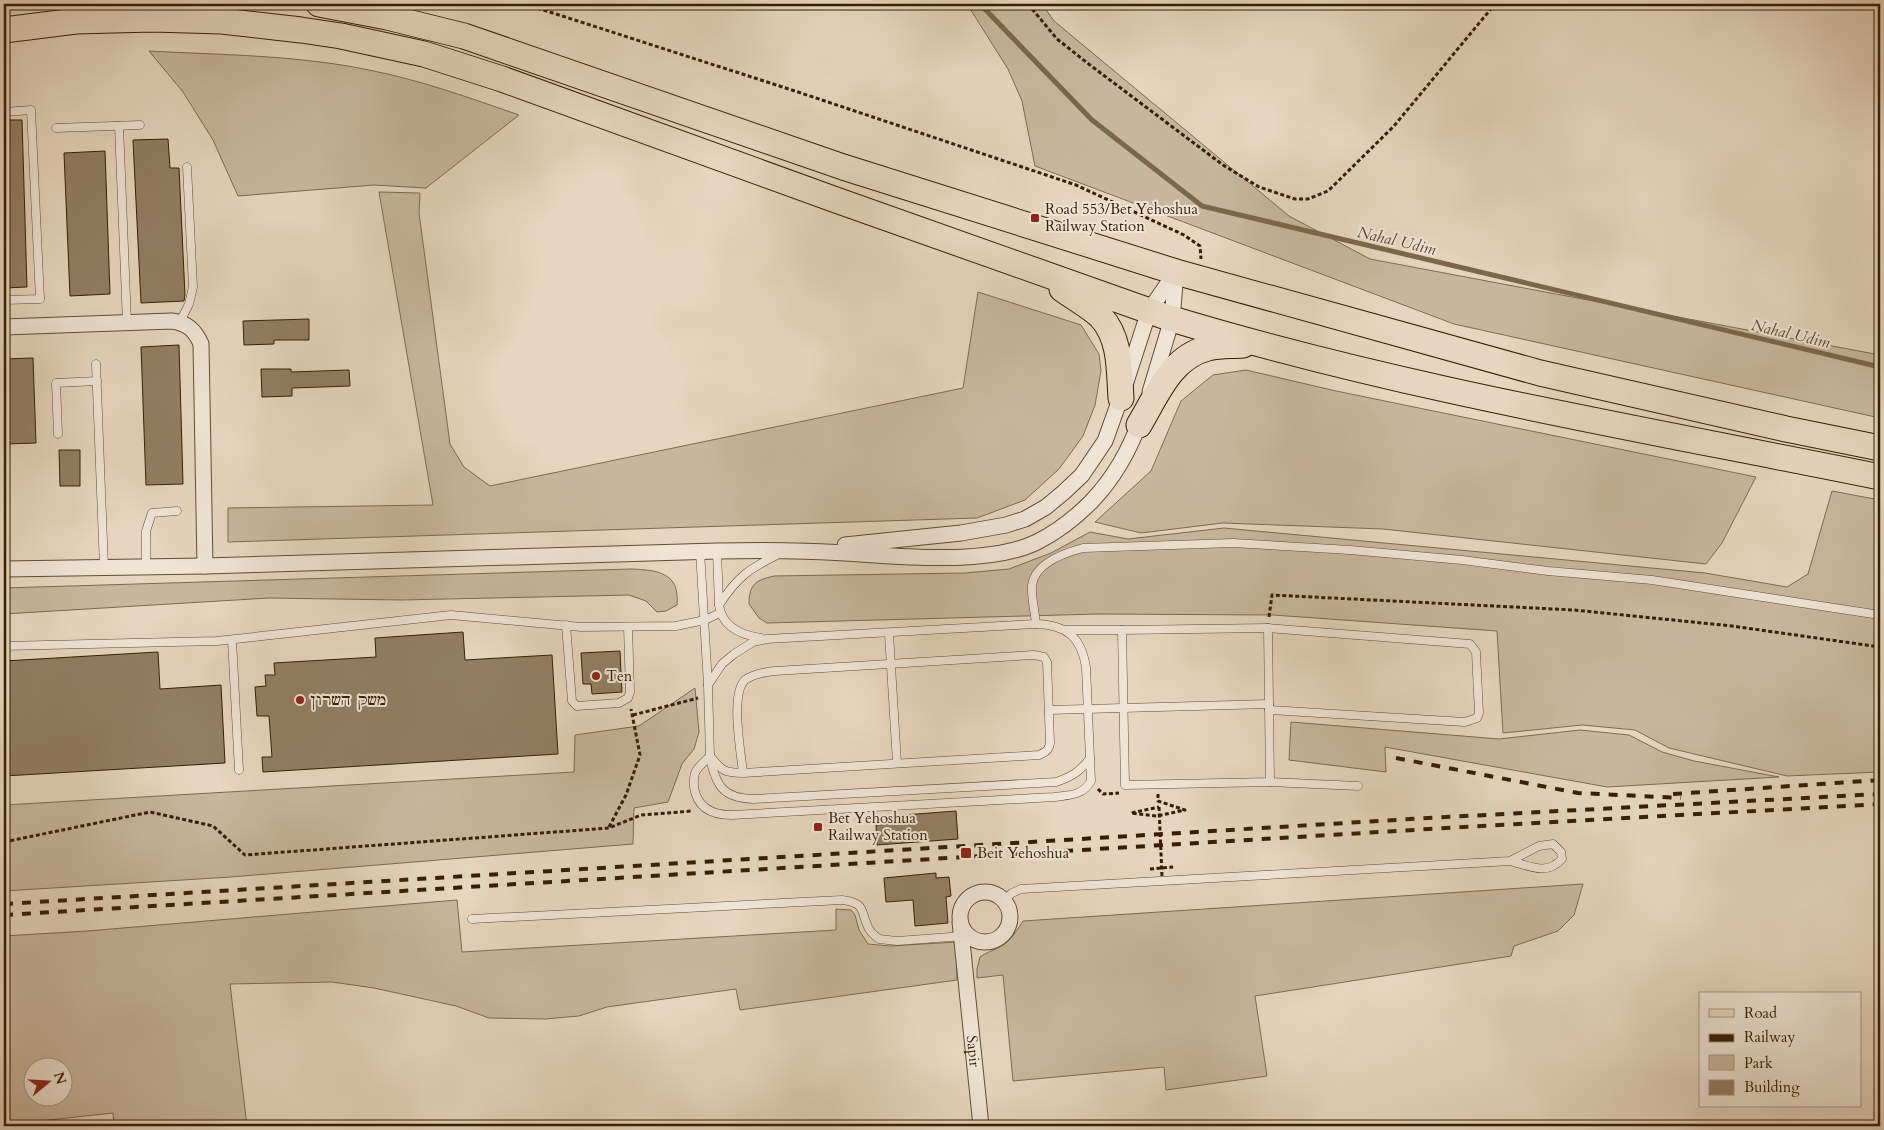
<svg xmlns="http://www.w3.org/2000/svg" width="1884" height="1130" viewBox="0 0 1884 1130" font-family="Cardo,'Frank Ruhl Libre',serif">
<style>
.green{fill:#c8b79f;stroke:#806a51;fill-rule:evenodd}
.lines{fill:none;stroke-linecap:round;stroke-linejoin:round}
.stream{stroke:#7c674d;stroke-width:5}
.building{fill:#927e65;stroke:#371e03}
.lane-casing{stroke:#634c32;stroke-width:9}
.street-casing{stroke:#634c32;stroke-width:17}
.primary-casing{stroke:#371e03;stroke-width:27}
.path{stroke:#371e03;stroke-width:3;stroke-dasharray:4 2.5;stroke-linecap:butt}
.lane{stroke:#efe4d5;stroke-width:8}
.street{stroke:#efe4d5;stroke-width:15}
.primary{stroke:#e6d6bf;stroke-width:25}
.rail{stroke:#371e03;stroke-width:4;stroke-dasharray:9 9;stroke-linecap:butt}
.path-bridge{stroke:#371e03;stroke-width:3;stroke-dasharray:4 2.5;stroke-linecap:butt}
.poi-dot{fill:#8f2418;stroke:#efe4d5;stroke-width:2}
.labels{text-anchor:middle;stroke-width:4;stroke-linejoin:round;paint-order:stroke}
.poi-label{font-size:15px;fill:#371e03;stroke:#efe4d5;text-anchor:start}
.street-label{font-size:15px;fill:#371e03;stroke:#efe4d5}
.water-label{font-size:16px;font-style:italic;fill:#5f482e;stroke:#efe4d5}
</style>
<rect width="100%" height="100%" fill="#e6d6bf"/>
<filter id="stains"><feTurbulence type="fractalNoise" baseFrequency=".004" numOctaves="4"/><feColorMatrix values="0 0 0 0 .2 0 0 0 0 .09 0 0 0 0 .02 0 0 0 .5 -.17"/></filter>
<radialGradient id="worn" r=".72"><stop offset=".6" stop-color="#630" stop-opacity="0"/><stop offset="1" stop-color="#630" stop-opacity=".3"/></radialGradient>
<g class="green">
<path d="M967,4H1042L1054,21L1289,216L1370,259L1880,355V418L1454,324L1035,166L1022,101L1008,69Z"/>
<path d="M149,51C222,55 297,55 369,70C420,80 470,98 519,115L426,188L374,185L238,196L213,140L183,92Z"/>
<path d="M379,192L420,193L419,213L450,444L464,467L490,486L963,388L978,292L1081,325L1099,354L1101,371L1095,405L1083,436L1059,469L1025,500L977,518L228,542V508L433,505Z"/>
<path d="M1246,370L1336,391L1756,477L1722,543L1706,564L1383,529L1223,523L1141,533L1095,522L1151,471L1181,401L1213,375Z"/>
<path d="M1832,491L1880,500V772L1787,776L1669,748L1635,730L1582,725L1503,733L1497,631L1273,615L1098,614L767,623L759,618L749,604C749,584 756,580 774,576L965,573L1009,569L1051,553L1090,532L1128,539L1224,528L1705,573L1787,587L1808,574Z"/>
<path d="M631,569C657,570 680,572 677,605L666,611L657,612L646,601L629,595L401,600L269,598L4,614V588Z"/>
<path d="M695,688L699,732L694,749L682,764L668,802L634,808L633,844L231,877L4,891V805L574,772L575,735L639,726Z"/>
<path d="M1291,722L1499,739L1580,730L1629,735L1662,752L1694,761L1779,777L1607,787L1385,747L1386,772L1289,760Z"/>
<path d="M1583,884L1574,915L1558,931L1514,946L1511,956L1255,996L1267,1076L1166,1090L1164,1067L1013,1081L1003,975L977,978V969L980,957C986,953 991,951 998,948C1010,942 1016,932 1023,921Z"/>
<path d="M457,900L462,952L836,930V909L851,910L855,915L859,930L868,944L890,946L956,942L957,980L740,1010L736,989L607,1007L579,1016L545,1019L489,1018L456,1006L374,988L332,982L230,984L247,1126H114L113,1113L4,1125V936L87,931ZM32,1068H62V1098H32Z"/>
</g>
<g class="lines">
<path class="stream" d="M980,4L1092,120L1202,206L1880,367"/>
</g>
<g class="building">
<path d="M4,120H22L27,287L4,288Z"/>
<path d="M168,139L170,168H179L185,295L184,301L141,303L133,140Z"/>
<path d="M105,151L110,294L70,296L64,153Z"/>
<path d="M309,319V340H274V344L244,345L243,321Z"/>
<path d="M179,345L183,484L146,485L141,347Z"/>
<path d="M33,358L36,443L4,444V359Z"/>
<path d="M261,369H291V372L349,370L350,386L292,388V396L262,397Z"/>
<path d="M59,450H80V486H60Z"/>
<path d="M463,632L465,660L552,655L558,754L263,772L262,757H272L269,716H257L255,687L266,686L265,675H275L274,663L376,657L375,638Z"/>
<path d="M620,651L622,692L592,694L591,684H583L581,653Z"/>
<path d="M158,652L160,689L221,685L225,763L4,776V661Z"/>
<path d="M956,811L958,839L877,845L876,825L890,824V816Z"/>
<path d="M936,873V878L949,877L951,896L946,897L948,923L915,926L913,900L886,902L884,878Z"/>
</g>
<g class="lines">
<defs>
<g id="lane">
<path d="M4,112L31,110L40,299L4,300"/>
<path d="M119,126L127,323"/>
<path d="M56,128L140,125"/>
<path d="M180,322L189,304L193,287L187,167"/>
<path d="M96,364L104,567"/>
<path d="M58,434L56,383L97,381"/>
<path d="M700,551L708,685"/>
<path d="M717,551L719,605C722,627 741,635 761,638"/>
<path d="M146,567V531L152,513L177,511"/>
<path d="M719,605C738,576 749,569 779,554"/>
<path d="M1036,624C1067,625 1081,637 1086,667L1091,781C1083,796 1068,795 1054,797L732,815C712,815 697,808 694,787C694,782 693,776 696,771C699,766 705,761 710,756L708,685L722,664L734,654L753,642L767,639Z"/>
<path d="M1036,624C1035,612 1031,597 1032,585C1035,563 1064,553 1083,548L1233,543L1350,550L1462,560L1548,571L1652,580L1880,615"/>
<path d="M566,625L572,701L577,706L619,703L628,698L630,692L628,627"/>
<path d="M1268,628L1270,782L1125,785L1122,630Z"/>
<path d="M1268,628L1470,644L1476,652L1479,713L1477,718L1465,722L1269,710"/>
<path d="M1066,630H1122"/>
<path d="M889,634L897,763"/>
<path d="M232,640L239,770"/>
<path d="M4,646L217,641L451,615L581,627L676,626L705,620L720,613"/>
<path d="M1049,710L1269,704"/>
<path d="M710,756C721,770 724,773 743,773L1039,755C1046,752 1049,750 1050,743L1047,662L1044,657L1034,655L775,671C765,672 753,674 745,680C730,694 741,753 743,773"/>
<path d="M710,758C716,786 723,798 753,799L1056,782C1071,777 1081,771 1090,758"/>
<path d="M1270,782L1358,786"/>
<path d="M1004,900L1012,893L1021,889L1510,861C1531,866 1546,876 1562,859L1561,852L1553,844L1539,846L1510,861"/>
<path d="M472,919L842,900C866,903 860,910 868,927C870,932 875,936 879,939L897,941L964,936"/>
</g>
<g id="street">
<path d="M4,327L172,321C187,323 195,330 201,344L205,566"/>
<path d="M1150,392L1172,319L1176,272"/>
<path d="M845,545L961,533L1006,525L1025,519L1046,507L1064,492L1082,475L1105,441L1124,388L1149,311L1175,273"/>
<path d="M4,569L205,566L717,551C760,550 802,550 845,553C899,556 988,566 1037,542C1057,532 1075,518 1091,502C1114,478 1130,450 1141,418"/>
<circle cx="985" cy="917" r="25"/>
<path id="s1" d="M960,922L981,1126"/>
</g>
<g id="primary">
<path d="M319,4L387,17L464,36L843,167L1176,272L1540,373L1786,429L1880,448"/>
<path d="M4,30L76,21L153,19L222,21L301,30L341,36L424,54L502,79L836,200L1172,319C1404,389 1643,429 1880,477"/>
<path d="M1062,289C1074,298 1090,306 1101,317C1121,339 1119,370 1121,398"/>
<path d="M1139,425C1157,395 1171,357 1208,348C1219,345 1232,346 1243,345"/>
</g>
</defs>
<use href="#lane" class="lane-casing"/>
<use href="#street" class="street-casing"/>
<use href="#primary" class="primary-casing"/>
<g class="path">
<path d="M525,4L798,92L1076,185L1184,235L1200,246L1201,259"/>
<path d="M1028,4L1057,39L1090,65L1223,165L1259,187L1295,199H1308L1328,191L1394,126L1495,4"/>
<path d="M1269,617L1272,595L1574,610L1732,626L1880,647"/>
<path d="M633,715L698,698"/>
<path d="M1098,789L1103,794L1119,793"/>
<path d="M1158,794V801L1185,810L1157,816L1131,813L1159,807"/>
<path d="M609,827L626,795L640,755L631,709"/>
<path d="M4,842L150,812L213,826L245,855L609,828L641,815L692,811"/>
<path d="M1150,869L1173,867"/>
</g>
<use href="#lane" class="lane"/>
<use href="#street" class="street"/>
<use href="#primary" class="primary"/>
<g class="rail">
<path d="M1396,758L1578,793L1681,798"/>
<path d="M1673,794L1880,780"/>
<path d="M4,904L1428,818L1880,794"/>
<path d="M4,915L1429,829L1880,804"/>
</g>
<path class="path-bridge" d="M1159,807L1162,877"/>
</g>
<g class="poi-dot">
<rect x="1030" y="213" width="10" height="10" rx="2.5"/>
<circle cx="596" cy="676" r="5"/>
<circle cx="300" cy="700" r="5"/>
<rect x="813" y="822" width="10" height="10" rx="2.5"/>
<rect x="960" y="847" width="12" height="12" rx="2.5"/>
</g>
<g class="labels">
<g class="poi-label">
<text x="1045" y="214">Road 553/Bet Yehoshua<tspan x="1045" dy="17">Railway Station</tspan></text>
<text x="606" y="681">Ten</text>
<text x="310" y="705">משק השרון</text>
<text x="828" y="823">Bet Yehoshua<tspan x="828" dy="17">Railway Station</tspan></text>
<text x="977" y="858">Beit Yehoshua</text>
</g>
<g class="street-label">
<text dy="5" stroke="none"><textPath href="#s1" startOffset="130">Sapir</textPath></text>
</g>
<g class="water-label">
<text transform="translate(1397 240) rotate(13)" y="6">Nahal Udim</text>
<text transform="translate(1791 333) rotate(13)" y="6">Nahal Udim</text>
</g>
</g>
<rect width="1884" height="1130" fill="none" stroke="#e6d6bf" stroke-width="20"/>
<rect x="5" y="5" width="1874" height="1120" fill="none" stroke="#371e03" stroke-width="2.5"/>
<rect x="10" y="10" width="1864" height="1110" fill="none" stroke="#371e03"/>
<rect x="1699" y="992" width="162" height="115" fill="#efe4d5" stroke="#a59581"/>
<rect x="1709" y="1009" width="25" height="8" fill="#e6d6bf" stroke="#a59581"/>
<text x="1744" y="1018" font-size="15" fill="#371e03">Road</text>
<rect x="1709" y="1034" width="25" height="8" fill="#371e03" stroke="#a59581"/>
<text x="1744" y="1042" font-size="15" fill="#371e03">Railway</text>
<rect x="1709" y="1055" width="25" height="15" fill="#c8b79f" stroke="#a59581"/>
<text x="1744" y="1068" font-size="15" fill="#371e03">Park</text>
<rect x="1709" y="1080" width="25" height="15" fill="#927e65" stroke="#a59581"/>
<text x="1744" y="1092" font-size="15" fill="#371e03">Building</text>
<g transform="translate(48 1082) rotate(72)"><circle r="24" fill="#efe4d5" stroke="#a59581"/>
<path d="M0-4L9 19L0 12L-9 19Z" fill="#8f2418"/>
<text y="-8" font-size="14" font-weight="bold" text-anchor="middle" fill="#371e03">N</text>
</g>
<rect width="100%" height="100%" filter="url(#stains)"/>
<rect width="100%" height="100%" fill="url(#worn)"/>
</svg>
